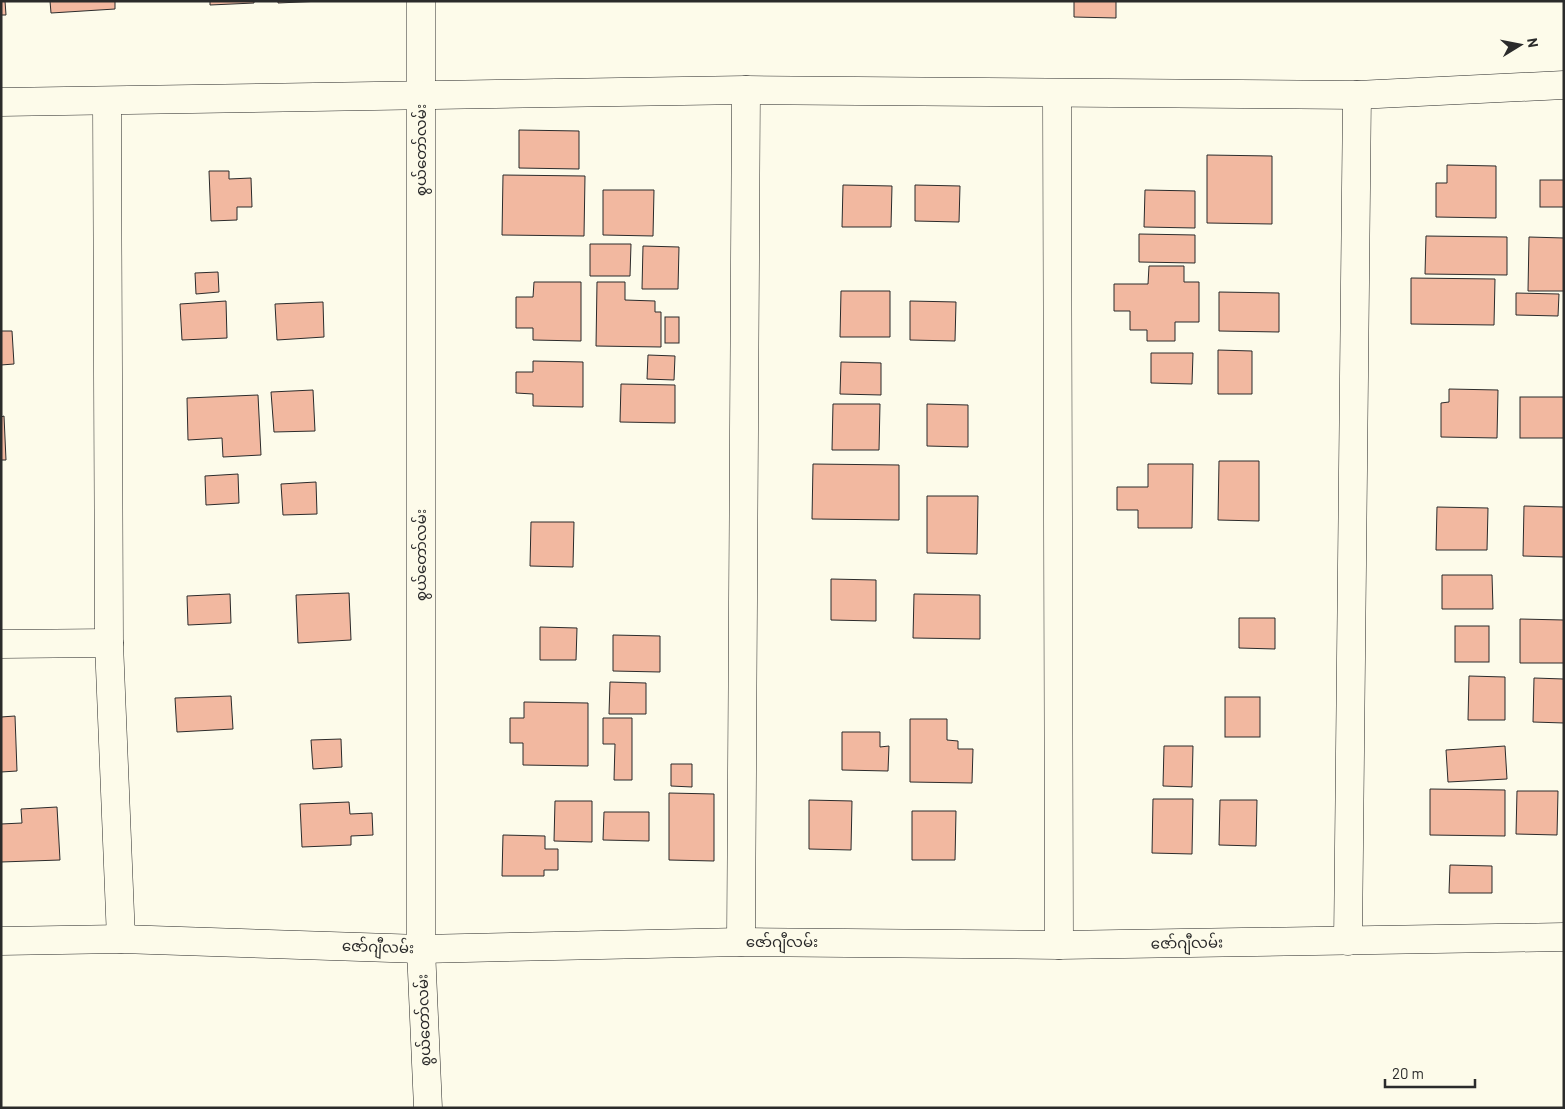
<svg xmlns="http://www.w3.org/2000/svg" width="1565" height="1109" viewBox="0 0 1565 1109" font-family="Barlow,'Noto Sans Myanmar',sans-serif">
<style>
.building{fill:#f2b8a0;stroke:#2b2b2b}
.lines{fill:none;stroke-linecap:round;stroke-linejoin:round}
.minor-casing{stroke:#2b2b2b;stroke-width:29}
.minor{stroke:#fdfbea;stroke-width:28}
.labels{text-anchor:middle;stroke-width:4;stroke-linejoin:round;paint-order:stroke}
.street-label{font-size:15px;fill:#2b2b2b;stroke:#fdfbea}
</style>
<rect width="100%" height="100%" fill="#fdfbea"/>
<g class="building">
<path d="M1,1H5L6,15H1Z"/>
<path d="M50,1H115V9L51,13Z"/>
<path d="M210,1H254V3L210,5Z"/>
<path d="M278,1H322L278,3Z"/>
<path d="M1074,1H1116V18L1074,17Z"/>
<path d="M519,130L579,131V169L519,168Z"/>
<path d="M1207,155L1272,156V224L1207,223Z"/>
<path d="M1447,165L1496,166V218L1436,217V183H1447Z"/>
<path d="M209,171H229V179L251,178L252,207H237V220L211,221Z"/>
<path d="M503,175L585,176L584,236L502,235Z"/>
<rect x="1540" y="180" width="24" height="27"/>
<path d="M843,185L892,186L891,227H842Z"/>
<path d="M915,185L960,186L959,222L915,221Z"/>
<path d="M603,190H654L653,236L603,235Z"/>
<path d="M1145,190L1195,191V228L1144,227Z"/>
<path d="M1139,234L1195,235V263L1139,262Z"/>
<path d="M1426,236L1507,237V275L1425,274Z"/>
<path d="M1529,237L1564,238V291H1528Z"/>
<path d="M590,244H631L630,276H590Z"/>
<path d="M643,246L679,247L678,289H642Z"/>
<path d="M1149,266H1184V282H1199V322H1175V341H1147V330H1130V311H1114V284H1148Z"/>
<path d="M218,272L219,292L196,294L195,273Z"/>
<path d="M1411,278L1495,279L1494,325L1411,324Z"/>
<path d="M534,282H581V341L533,340V328H516V297H533Z"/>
<path d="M597,282H625V300L655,301V312H661V347L596,346Z"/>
<path d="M841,291H890V337H840Z"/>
<path d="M1219,292L1279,293V332L1219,331Z"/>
<path d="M1516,293L1559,294L1558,316L1516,315Z"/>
<path d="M226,301L227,338L182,340L180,304Z"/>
<path d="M910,301L956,302L955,341L910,340Z"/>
<path d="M323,302L324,337L277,340L275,304Z"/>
<rect x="665" y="317" width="14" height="26"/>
<path d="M1,331H12L14,364L1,365Z"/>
<path d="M1218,350L1252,351V394H1218Z"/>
<path d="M1151,353H1193L1192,384L1151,383Z"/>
<path d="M648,355L675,356L674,380L647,379Z"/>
<path d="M533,361L583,362V407L533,406V394L516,393V372H533Z"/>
<path d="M841,362L881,363V395L840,394Z"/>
<path d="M621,384L675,385V423L620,422Z"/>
<path d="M1449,389L1498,390L1497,438L1441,437V403L1449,402Z"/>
<path d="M313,390L315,431L274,432L271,392Z"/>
<path d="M258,395L261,455L223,457L222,438L188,440L187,398Z"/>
<rect x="1520" y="397" width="44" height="41"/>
<path d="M833,404H880L879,450H832Z"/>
<path d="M927,404L968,405V447L927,446Z"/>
<path d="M4,416L6,460H1V417Z"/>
<path d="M1219,461H1259V521L1218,520Z"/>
<path d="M813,464L899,465V520L812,519Z"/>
<path d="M1148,464H1193L1192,528H1138V510H1117V487H1148Z"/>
<path d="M238,474L239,503L206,505L205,476Z"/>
<path d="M316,482L317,514L283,515L281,484Z"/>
<path d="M927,496H978L977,554L927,553Z"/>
<path d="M1524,506L1564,507V557L1523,556Z"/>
<path d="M1437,507L1488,508L1487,550H1436Z"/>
<path d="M531,522H574L573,567L530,566Z"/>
<path d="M1442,575H1492L1493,609H1442Z"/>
<path d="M831,579L876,580V621L831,620Z"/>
<path d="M349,593L351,640L298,643L296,595Z"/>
<path d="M230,594L231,623L188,625L187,596Z"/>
<path d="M914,594L980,595V639L913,638Z"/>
<path d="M1239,618H1275V649L1239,648Z"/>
<path d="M1520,619L1564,620V663H1520Z"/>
<rect x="1455" y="626" width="34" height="36"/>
<path d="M540,627L577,628L576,660H540Z"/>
<path d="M613,635L660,636V672L613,671Z"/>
<path d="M1469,676L1505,677V720H1468Z"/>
<path d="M1534,678L1564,679V723L1533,722Z"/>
<path d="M610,682L646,683V714H609Z"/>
<path d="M231,696L233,729L177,732L175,698Z"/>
<rect x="1225" y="697" width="35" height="40"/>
<path d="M524,702L588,703V766L523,765V743H510V718H524Z"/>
<path d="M15,716L17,771L1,772V717Z"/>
<path d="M603,718H632V780H614L615,744H603Z"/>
<path d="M910,719H947V740L958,741V749H973L972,783L910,782Z"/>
<path d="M842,732H880V747L889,746L888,771L842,770Z"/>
<path d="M341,739L342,767L313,769L311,740Z"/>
<path d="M1164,746H1193L1192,787L1163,786Z"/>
<path d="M1505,746L1507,779L1448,782L1446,750Z"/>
<path d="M671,764H692V787L671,786Z"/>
<path d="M1430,789L1505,790V836L1430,835Z"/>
<path d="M1517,791H1558L1557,835L1516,834Z"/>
<path d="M669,793L714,794V861L669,860Z"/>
<path d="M1153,799H1193L1192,854L1152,853Z"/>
<path d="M809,800L852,801L851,850L809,849Z"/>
<path d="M1220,800H1257L1256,846L1219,845Z"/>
<path d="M555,801H592V842L554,841Z"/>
<path d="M349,802L350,814L372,813L373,835L351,836V845L302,847L300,804Z"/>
<path d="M57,807L60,860L1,862V824L22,823L21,809Z"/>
<path d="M912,811H956L955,860H912Z"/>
<path d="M604,812H649V841L603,840Z"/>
<path d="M503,835L545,836V849H558V870H544V876H502Z"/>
<path d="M1450,865L1492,866V893H1449Z"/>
</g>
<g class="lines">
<defs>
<g id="minor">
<path d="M421,1V949L428,1108"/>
<path d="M1057,94L1059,945"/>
<path d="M107,101L109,643L121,939"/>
<path d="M1,102L746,90L1357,95L1564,85"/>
<path d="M1,644L109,643"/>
<path d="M1,941L121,939L421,949L741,942L1059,945L1564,937"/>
<path d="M1348,941L1357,95"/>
<path d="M741,942L746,90"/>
</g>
</defs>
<use href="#minor" class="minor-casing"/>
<use href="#minor" class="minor"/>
</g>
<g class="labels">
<g class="street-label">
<text transform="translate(421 150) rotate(-90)" y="5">စွယ်တော်လမ်း</text>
<text transform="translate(421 555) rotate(-90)" y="5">စွယ်တော်လမ်း</text>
<text x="782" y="947">ဇော်ဂျီလမ်း</text>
<text transform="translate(1187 943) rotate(-1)" y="5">ဇော်ဂျီလမ်း</text>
<text transform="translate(378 947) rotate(2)" y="5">ဇော်ဂျီလမ်း</text>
<text transform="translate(424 1020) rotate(-92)" y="5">စွယ်တော်လမ်း</text>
</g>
</g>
<rect width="1565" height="1109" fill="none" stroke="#2b2b2b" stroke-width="5"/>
<g transform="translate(1520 45) rotate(80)" stroke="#fdfbea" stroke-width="4" paint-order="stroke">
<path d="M0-4L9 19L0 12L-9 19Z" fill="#2b2b2b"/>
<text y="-8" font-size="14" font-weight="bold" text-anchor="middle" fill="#2b2b2b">N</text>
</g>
<path d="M1385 1079v8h90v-8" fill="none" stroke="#2b2b2b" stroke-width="2.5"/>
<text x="1392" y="1079" font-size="15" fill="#2b2b2b" stroke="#fdfbea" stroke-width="4" paint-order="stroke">20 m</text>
</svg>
